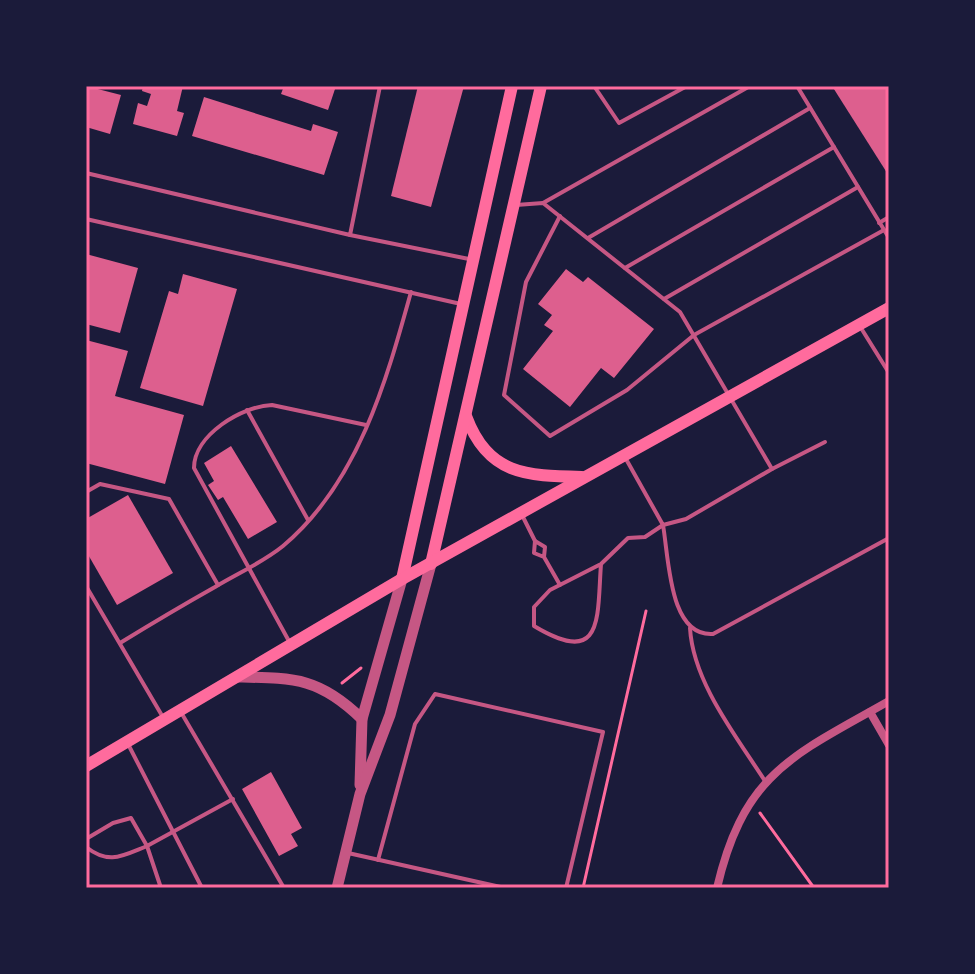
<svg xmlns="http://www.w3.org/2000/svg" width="975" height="974" viewBox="0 0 975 974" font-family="Commissioner,sans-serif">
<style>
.building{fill:#dd5f8e}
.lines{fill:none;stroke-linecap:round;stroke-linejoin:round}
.path{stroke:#ff6b9d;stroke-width:3}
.service{stroke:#c65784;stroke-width:4}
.minor{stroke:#c65784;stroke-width:8}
.tertiary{stroke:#c65784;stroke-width:11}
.secondary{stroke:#ff6b9d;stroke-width:12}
.neatline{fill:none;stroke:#ff6b9d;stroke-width:3}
</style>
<rect width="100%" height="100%" fill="#1b1b3a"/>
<g class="building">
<path d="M86,86L121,95L110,134L86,127Z"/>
<path d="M143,86H183L177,111L184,113L177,136L133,124L138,103L147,106L151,94L142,91Z"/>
<path d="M284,86H336L328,110L281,94Z"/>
<path d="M418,86H464L431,207L391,196Z"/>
<path d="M832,86H889V176Z"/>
<path d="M204,97L311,131L313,124L338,132L324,175L192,136Z"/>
<path d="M86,254L138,268L120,333L86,324Z"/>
<path d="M566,269L583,282L588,277L654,329L614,378L601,368L570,407L523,369L553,331L544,325L552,315L538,304Z"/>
<path d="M183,274L237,289L203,406L140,388L169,291L178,294Z"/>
<path d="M86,340L128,351L115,396L184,415L165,484L86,463Z"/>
<path d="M231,446L277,522L248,539L223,497L218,500L208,485L214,481L204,463Z"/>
<path d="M128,495L173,573L117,605L86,551V519Z"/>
<path d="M271,772L302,828L291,834L298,846L279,856L242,789Z"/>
</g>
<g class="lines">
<g class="path">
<path d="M342,683L361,668"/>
<path d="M760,813L814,888"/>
<path d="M583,888L646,611"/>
</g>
<g class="service">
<path d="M594,86L619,123L687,86"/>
<path d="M797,86L889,238"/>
<path d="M86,173L350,235L380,86"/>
<path d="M543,203L750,86"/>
<path d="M516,205L543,203L680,312L772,469L686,519L663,525L626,459"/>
<path d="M560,216L526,282L504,395L550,436L627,390L694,335L884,230"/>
<path d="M86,219L461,304"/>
<path d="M879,223L889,217"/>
<path d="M350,235L469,259"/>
<path d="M588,238L810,108"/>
<path d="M625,268L834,147"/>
<path d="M664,299L858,187"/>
<path d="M861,328L889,373"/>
<path d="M247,410L308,520"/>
<path d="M772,469L825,442"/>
<path d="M86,492L100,484L169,499L218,585"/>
<path d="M522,515L535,541"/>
<path d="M544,557L534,553L535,541L545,547L544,557L560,585"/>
<path d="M601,564C597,618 604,668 534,626V607L550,590L601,564L628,538L645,537L663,525C669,559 669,637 713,634L889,538"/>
<path d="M86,586L164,719"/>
<path d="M690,628C693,682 736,736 765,781"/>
<path d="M120,643C151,624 183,605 215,587C238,573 262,563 283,546C358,483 386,382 411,292"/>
<path d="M290,643L194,468C194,435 242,406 272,405L366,425"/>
<path d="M182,714L284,888"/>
<path d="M128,744L202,888"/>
<path d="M86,839L113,823L131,818L147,846L233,799"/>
<path d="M86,847C109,865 122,856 147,846L161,888"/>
<path d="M348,853L505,888"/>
<path d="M378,860L415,724L435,694L603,732L566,888"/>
</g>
<g class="minor">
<path d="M870,712L889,745"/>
<path d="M717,888C744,772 794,755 889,701"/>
</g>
<g class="tertiary">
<path d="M237,677C294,678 319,677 362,719"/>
<path d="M360,785L362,719L402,579"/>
<path d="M337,888L360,794L390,715L431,564"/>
</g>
<g class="secondary">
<path d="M466,416C488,475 526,476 582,477"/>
<path d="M431,564L541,86"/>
<path d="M402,579L512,86"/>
<path d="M86,766L402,579L889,308"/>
</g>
</g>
<rect width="975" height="974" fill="none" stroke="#1b1b3a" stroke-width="176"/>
<rect x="88" y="88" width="799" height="798" class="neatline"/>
</svg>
